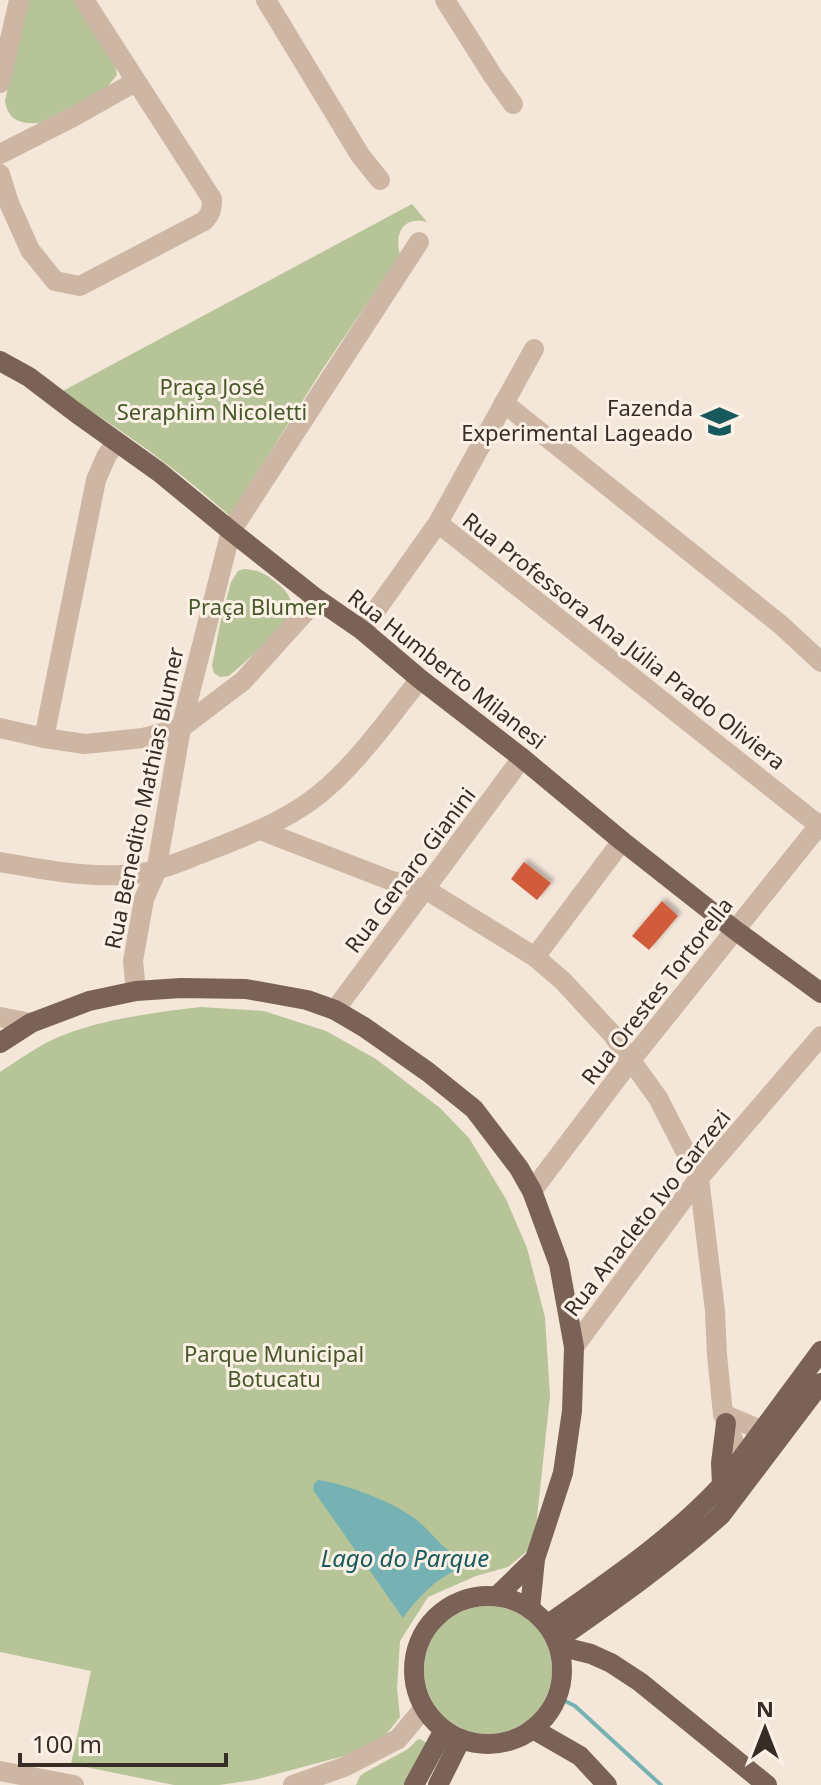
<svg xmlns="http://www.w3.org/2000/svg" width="821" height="1785" viewBox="0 0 821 1785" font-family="'Noto Sans',sans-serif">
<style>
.green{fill:#b6c498}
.water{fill:#76b2b3}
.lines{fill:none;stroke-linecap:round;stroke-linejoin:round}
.stream{stroke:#76b2b3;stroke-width:4}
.building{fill:#d05c3b;filter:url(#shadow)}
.minor{stroke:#cdb6a4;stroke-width:20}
.major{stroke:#7b6256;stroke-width:20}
.labels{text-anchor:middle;stroke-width:6;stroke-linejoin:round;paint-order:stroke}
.park-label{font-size:22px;fill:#475828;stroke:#fbf1e6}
.poi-label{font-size:22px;fill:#382c26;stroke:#fbf1e6;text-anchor:end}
.street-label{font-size:22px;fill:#382c26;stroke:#fbf1e6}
.water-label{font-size:24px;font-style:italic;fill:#18595d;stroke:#fbf1e6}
</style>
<defs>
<filter id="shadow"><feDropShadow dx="3.5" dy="-3.5" stdDeviation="2" flood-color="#0004"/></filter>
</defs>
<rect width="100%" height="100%" fill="#f4e7d9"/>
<g class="green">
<path d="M26,0H77L114,60L117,75L105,90L39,123C21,124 8,121 5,101Z"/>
<path d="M412,204L427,222C403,216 394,233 400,255L322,370L230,516C177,469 121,429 61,392Z"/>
<path d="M244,569C259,570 266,574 278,584C286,590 294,600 291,612C286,629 243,663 229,676L220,677L214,673L212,666L220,624L231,582L238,571Z"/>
<path d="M201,1007L264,1011L326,1031L376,1059L440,1108L469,1138L506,1199L527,1248L545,1317L550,1396L537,1518L531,1548L508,1567L476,1576L428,1597L400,1641L397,1688L400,1717L384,1737L344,1756L254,1780L219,1785H174L71,1764L91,1671L0,1652V1072C17,1061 35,1048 54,1039C100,1019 151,1013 201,1007Z"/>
<circle cx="488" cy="1670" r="64"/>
<path d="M420,1739L425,1742L427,1745L407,1785H356L360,1776L364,1773L408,1749L417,1740Z"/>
</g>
<path class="water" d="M318,1480C345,1483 398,1504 418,1521C426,1528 433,1536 441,1544C449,1551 457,1558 459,1569C435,1579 418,1597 403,1618L313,1490L314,1484Z"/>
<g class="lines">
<path class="stream" d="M565,1701L575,1706L661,1785"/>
</g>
<g class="building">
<path d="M524,862L551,883L537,900L511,879Z"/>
<path d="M662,901L678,916L649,950L632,936Z"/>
</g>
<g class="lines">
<g class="minor">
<path d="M266,0L360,155L380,180"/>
<path d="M445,0L493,76L513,104"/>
<path d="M0,83L19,0"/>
<path d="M0,154L73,117L135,82"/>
<path d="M0,174L9,203L30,250L55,281L80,286L204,221C211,214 212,209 212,199L84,0"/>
<path d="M504,403L781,625L821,662"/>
<path d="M438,523L821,827"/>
<path d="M362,630L438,523L534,349"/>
<path d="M0,728L44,738L85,744L143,738L181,728L243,681L317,599"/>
<path d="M44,738L96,480L106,457L116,442"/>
<path d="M260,830L392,881L425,889L535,957L563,981L612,1034L658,1098L699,1178L715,1311L717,1355L723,1414L741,1460"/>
<path d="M0,862C40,869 80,877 121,875C155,874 176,863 208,851C251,834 296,817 330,785C364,754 391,715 420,679"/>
<path d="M535,957L622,841"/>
<path d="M136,991L133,961L144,899L156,872L181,728L231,531L419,242"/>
<path d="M335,1010L522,758"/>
<path d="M0,1017L31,1023"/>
<path d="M532,1191L631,1060L821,823"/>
<path d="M574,1347L699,1178L821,1036"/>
<path d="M723,1414L761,1430"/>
<path d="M0,1771L74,1785"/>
<path d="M293,1785L344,1767L398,1739L424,1708"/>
</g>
<g class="major">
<path d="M0,361L29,377L75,412L159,472L231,531L317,599L362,630L420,679L522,758L622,841L735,930L821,993"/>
<path d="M0,1043L31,1023L89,1001L136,991L181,988L246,989L307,1000L335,1010L364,1027L428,1072L474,1109L519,1168L532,1191L559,1264L574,1347L572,1411L563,1473L535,1559L530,1609"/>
<path d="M722,1485L721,1463L726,1423"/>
<circle cx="488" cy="1670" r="74"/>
<path d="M497,1596L535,1559"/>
<path d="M547,1625C608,1582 671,1540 722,1485L821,1351"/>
<path d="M557,1640C613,1601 670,1561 721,1515L821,1383"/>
<path d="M559,1646L591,1654L611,1663L640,1682L767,1785"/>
<path d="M533,1729L580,1756L607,1785"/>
<path d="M414,1785L444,1730"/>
<path d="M438,1785L461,1739"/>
</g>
</g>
<defs>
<symbol id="university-bare" viewBox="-9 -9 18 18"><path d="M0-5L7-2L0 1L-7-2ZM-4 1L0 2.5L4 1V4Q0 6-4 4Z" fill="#18595d" stroke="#fbf1e6" stroke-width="2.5" paint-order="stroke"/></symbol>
</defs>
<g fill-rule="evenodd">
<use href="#university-bare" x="694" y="396" width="51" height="51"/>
</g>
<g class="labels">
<g class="park-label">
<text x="212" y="395">Praça José<tspan x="212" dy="25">Seraphim Nicoletti</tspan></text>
<text x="257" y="615">Praça Blumer</text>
<text x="274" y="1362">Parque Municipal<tspan x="274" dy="25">Botucatu</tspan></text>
</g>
<g class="poi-label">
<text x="693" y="416">Fazenda<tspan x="693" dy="25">Experimental Lageado</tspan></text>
</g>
<g class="street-label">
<text transform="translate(624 641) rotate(38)" y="8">Rua Professora Ana Júlia Prado Oliviera</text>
<text transform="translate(447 669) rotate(38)" y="8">Rua Humberto Milanesi</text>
<text transform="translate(144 798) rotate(-78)" y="8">Rua Benedito Mathias Blumer</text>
<text transform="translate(410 870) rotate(-53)" y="8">Rua Genaro Gianini</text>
<text transform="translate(657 991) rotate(-52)" y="8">Rua Orestes Tortorella</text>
<text transform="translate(647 1213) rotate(-52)" y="8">Rua Anacleto Ivo Garzezi</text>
</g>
<g class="water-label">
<text x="405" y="1567">Lago do Parque</text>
</g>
</g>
<g transform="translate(765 1729)" stroke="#fbf1e6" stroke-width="6" paint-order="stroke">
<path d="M0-6L14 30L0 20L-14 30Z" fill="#382c26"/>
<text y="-12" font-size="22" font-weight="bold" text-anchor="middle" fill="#382c26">N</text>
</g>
<path d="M20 1753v12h206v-12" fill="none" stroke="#382c26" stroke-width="4"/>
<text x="32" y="1753" font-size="24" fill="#382c26" stroke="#fbf1e6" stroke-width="6" paint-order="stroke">100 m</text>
</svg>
